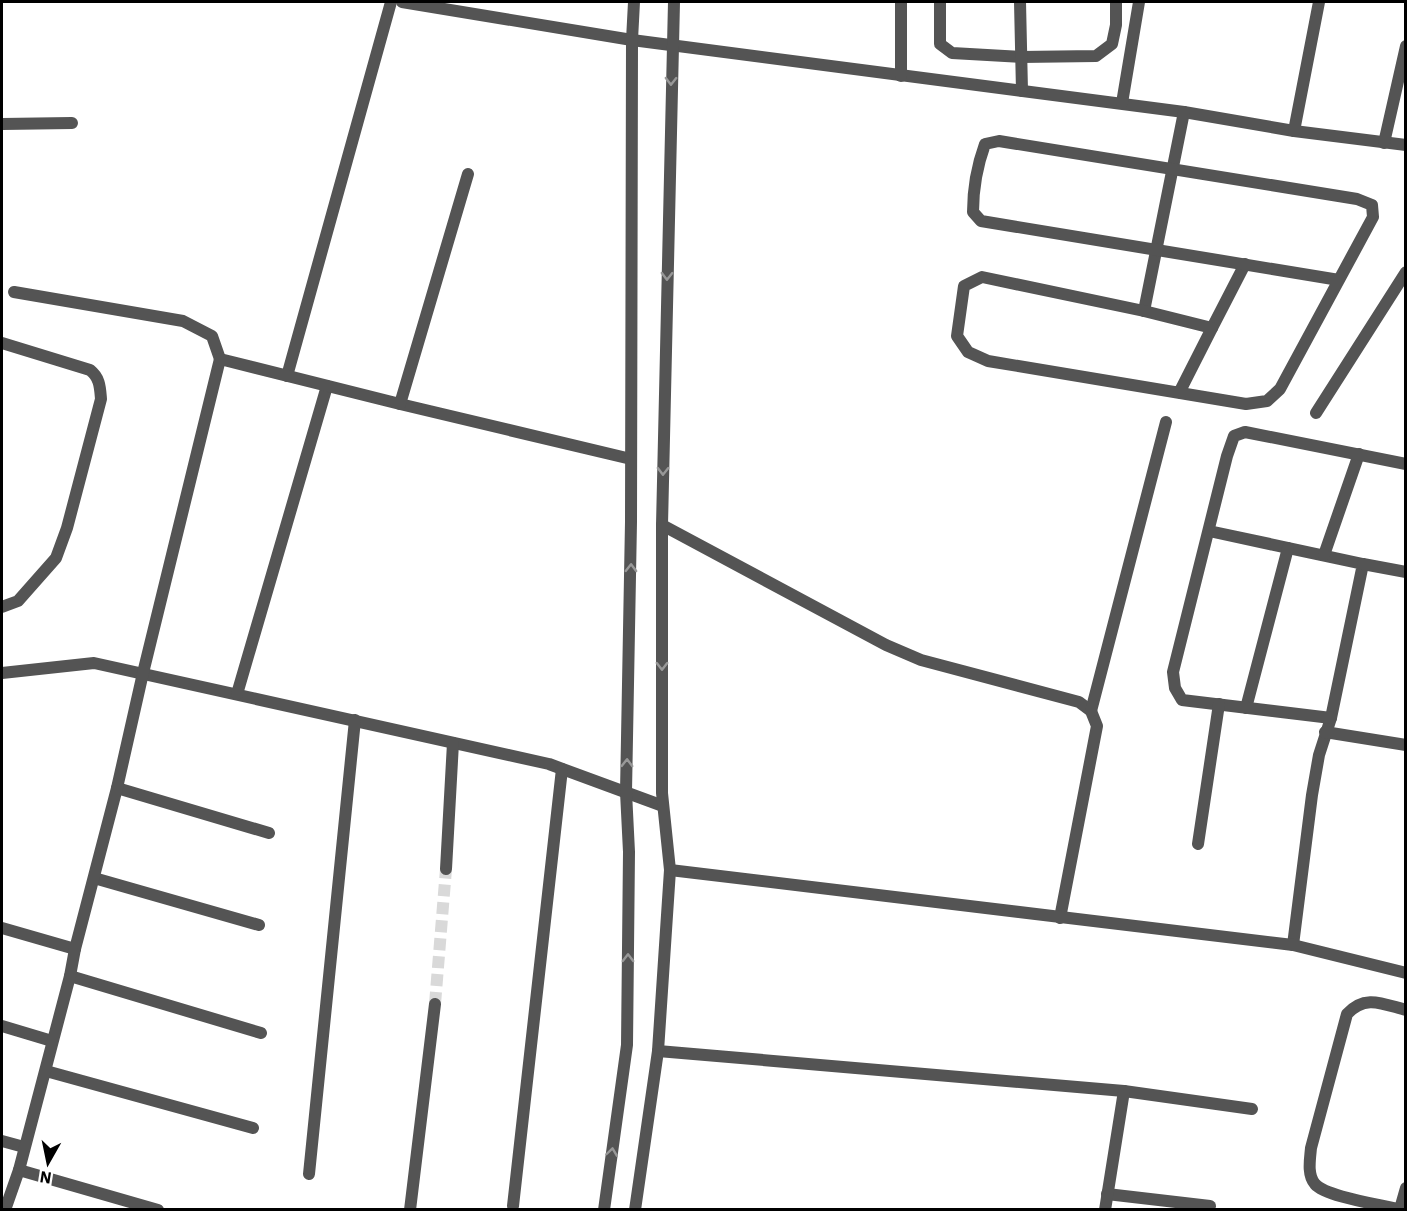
<svg xmlns="http://www.w3.org/2000/svg" width="1407" height="1211" viewBox="0 0 1407 1211" font-family="'IBM Plex Sans',sans-serif">
<style>
.lines{fill:none;stroke-linecap:round;stroke-linejoin:round}
.minor-tunnel{stroke:#d9d9d9;stroke-width:12;stroke-dasharray:12 6;stroke-linecap:butt}
.service{stroke:#545454;stroke-width:12}
.minor{stroke:#545454;stroke-width:12}
.tertiary{stroke:#545454;stroke-width:12}
.oneway{stroke:#989898}
</style>
<rect width="100%" height="100%" fill="#fff"/>
<g class="lines">
<path class="minor-tunnel" d="M435,1004L446,869"/>
<path class="service" d="M2,343L90,370C100,378 100,387 101,399L67,528L56,558L18,601L2,607"/>
<g class="minor">
<path d="M402,2L632,40L1184,112L1294,131L1406,145"/>
<path d="M940,2V44L952,53L1021,57L1096,56L1112,44L1116,25V2"/>
<path d="M1020,2L1022,91"/>
<path d="M901,76V2"/>
<path d="M1122,103L1139,2"/>
<path d="M2,124L72,123"/>
<path d="M1294,131L1319,2"/>
<path d="M1384,143L1406,46"/>
<path d="M14,292L183,321L212,336L220,359"/>
<path d="M1144,311L1184,112"/>
<path d="M1212,328L1245,264"/>
<path d="M287,376L391,2"/>
<path d="M1179,393L1212,328L1144,311L982,277L964,286L957,336L968,352L988,361L1246,404L1267,401L1280,389L1373,217L1372,205L1357,199L999,141L985,144C977,166 973,188 973,212L981,221L1339,280"/>
<path d="M400,404L631,459"/>
<path d="M1316,413L1406,272"/>
<path d="M662,525L886,645L921,660L1079,702L1091,711L1097,726L1060,918"/>
<path d="M1209,531L1363,564L1331,718L1319,755L1312,795L1293,945"/>
<path d="M1324,555L1359,454"/>
<path d="M1363,564L1406,572"/>
<path d="M2,673L94,663L549,764L663,806"/>
<path d="M237,694L327,386"/>
<path d="M1246,708L1288,548"/>
<path d="M1091,711L1166,422"/>
<path d="M1331,718L1182,700L1175,688L1173,672L1227,456L1234,436L1245,432L1406,464"/>
<path d="M1325,732L1406,745"/>
<path d="M117,788L269,833"/>
<path d="M1198,844L1219,704"/>
<path d="M446,869L453,743"/>
<path d="M670,870L1293,945L1406,973"/>
<path d="M94,878L259,925"/>
<path d="M2,928L75,949"/>
<path d="M70,976L261,1033"/>
<path d="M2,1026L52,1041"/>
<path d="M658,1051L1124,1091L1252,1109"/>
<path d="M46,1071L253,1128"/>
<path d="M2,1141L24,1147"/>
<path d="M19,1170L158,1210"/>
<path d="M309,1174L355,720"/>
<path d="M1107,1194L1210,1206"/>
<path d="M513,1206L562,769"/>
<path d="M1400,1209L1406,1188"/>
<path d="M5,1210L19,1170L70,976L75,949L117,788L143,673L220,359L400,404L468,174"/>
<path d="M410,1210L435,1004"/>
<path d="M1105,1210L1124,1091"/>
<path d="M1401,1210C1383,1205 1326,1197 1315,1184C1307,1175 1310,1159 1311,1148L1347,1014C1365,994 1383,1004 1406,1010"/>
</g>
<g class="tertiary">
<path d="M604,1210L627,1045L629,852L626,792L631,522L632,40L634,2"/>
<path d="M635,1210L658,1051L670,870L662,793V525L674,2"/>
</g>
</g>
<defs><path id="oneway-chevron" d="M-2-3.5L2.5 0L-2 3.5" fill="none" stroke-width="1.6" stroke-linecap="round" stroke-linejoin="round" transform="scale(1.5)"/></defs>
<g class="oneway">
<use href="#oneway-chevron" transform="translate(671 81) rotate(91)"/>
<use href="#oneway-chevron" transform="translate(667 276) rotate(91)"/>
<use href="#oneway-chevron" transform="translate(663 471) rotate(91)"/>
<use href="#oneway-chevron" transform="translate(631 568) rotate(-89)"/>
<use href="#oneway-chevron" transform="translate(662 666) rotate(90)"/>
<use href="#oneway-chevron" transform="translate(627 763) rotate(-89)"/>
<use href="#oneway-chevron" transform="translate(628 958) rotate(-90)"/>
<use href="#oneway-chevron" transform="translate(612 1152) rotate(-82)"/>
</g>
<rect width="1407" height="1211" fill="none" stroke="#000000" stroke-width="6"/>
<g transform="translate(48 1163) rotate(189)" stroke="#ffffff" stroke-width="4.5" paint-order="stroke">
<path d="M0-4.5L10 22L0 15L-10 22Z" fill="#000000"/>
<text y="-9" font-size="16" font-weight="bold" text-anchor="middle" fill="#000000">N</text>
</g>
</svg>
